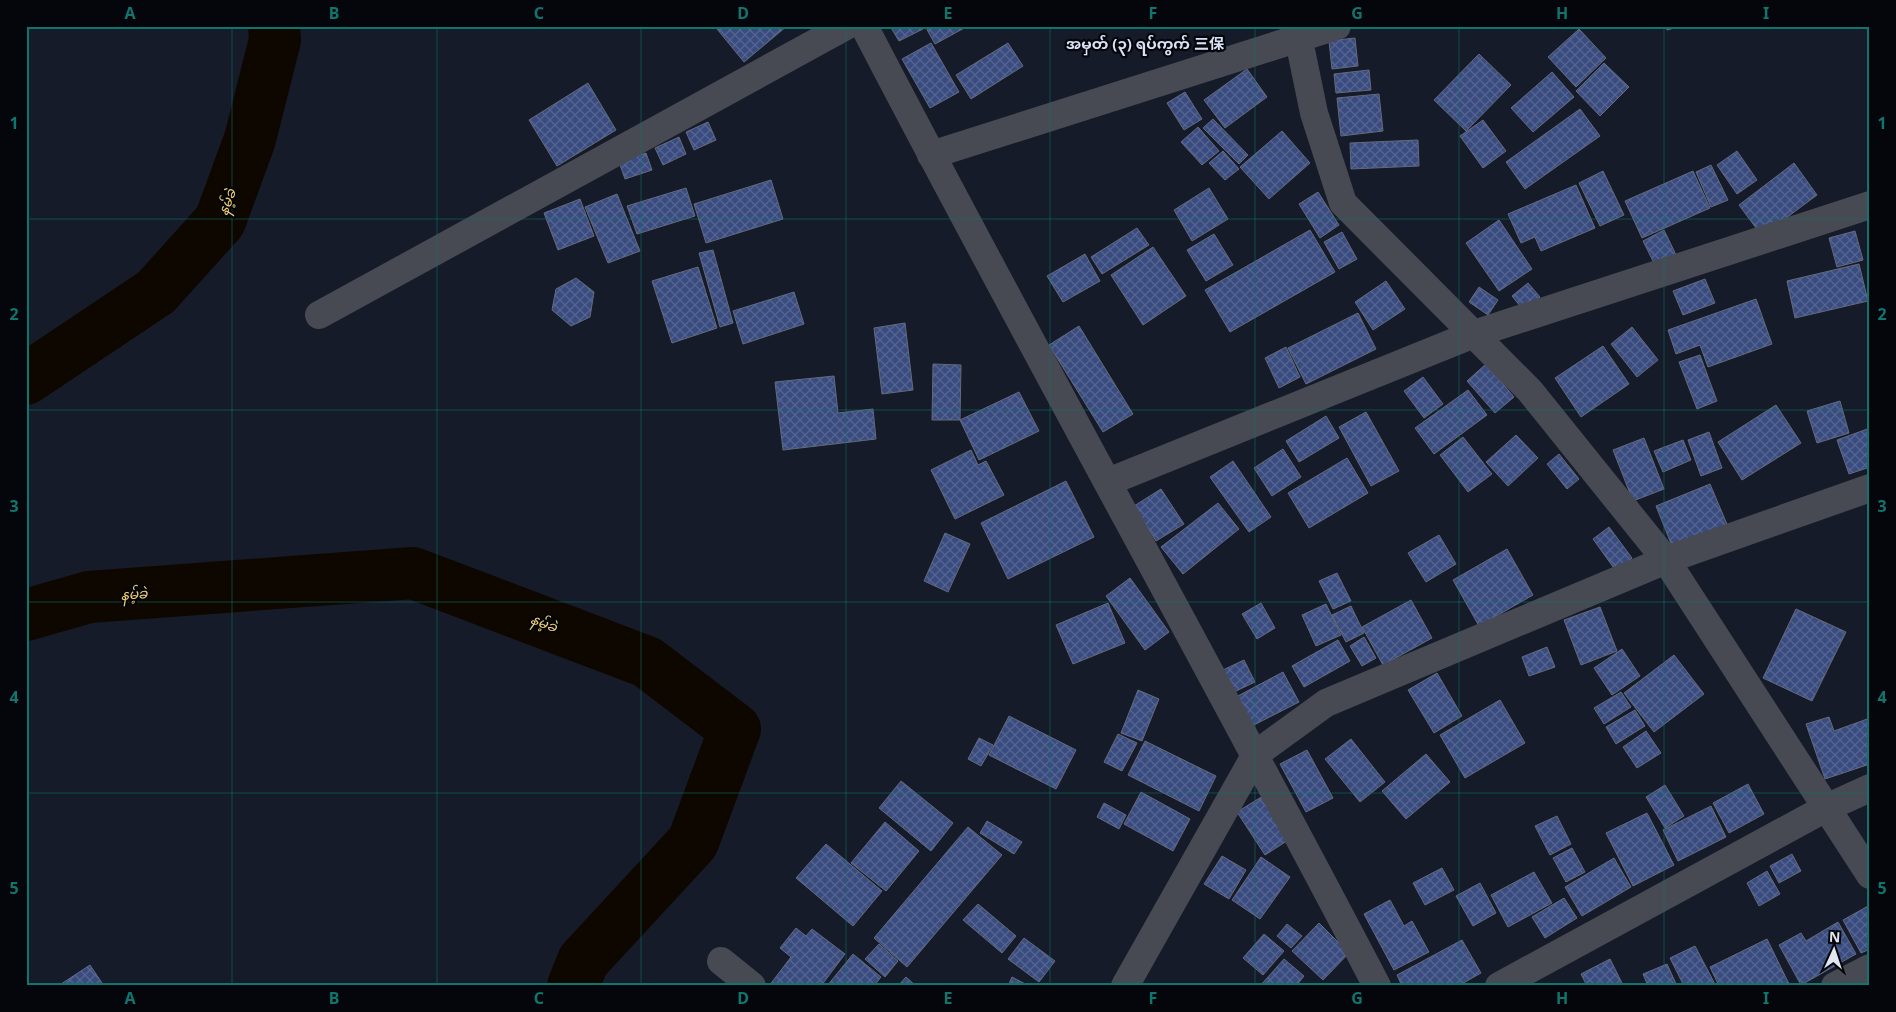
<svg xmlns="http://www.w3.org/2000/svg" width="1896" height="1012" viewBox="0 0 1896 1012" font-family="'Noto Sans','Noto Sans SC','Noto Sans Myanmar',sans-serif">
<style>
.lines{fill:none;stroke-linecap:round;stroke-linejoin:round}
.river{stroke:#0e0700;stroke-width:52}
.building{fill:url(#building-cross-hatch);stroke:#636a7b}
.street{stroke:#474a52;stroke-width:28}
.grid{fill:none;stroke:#0f766e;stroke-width:1;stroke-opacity:0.55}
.labels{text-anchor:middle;stroke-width:4.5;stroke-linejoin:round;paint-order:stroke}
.water-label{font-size:14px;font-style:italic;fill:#eece70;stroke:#05060c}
.quarter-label{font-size:15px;font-weight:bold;fill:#dae1f5;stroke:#05060c}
.neatline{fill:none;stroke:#0f766e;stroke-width:2}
.grid-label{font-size:16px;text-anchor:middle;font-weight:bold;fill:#0f766e}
</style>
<defs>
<pattern id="building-cross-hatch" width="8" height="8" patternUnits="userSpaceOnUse" patternTransform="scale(1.25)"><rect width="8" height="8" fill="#394b7f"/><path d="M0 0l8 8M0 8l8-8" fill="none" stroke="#556591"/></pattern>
</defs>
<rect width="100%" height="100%" fill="#161b29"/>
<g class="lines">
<g class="river">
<path d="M26,379L156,292L220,221L250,139L275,40L274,26"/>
<path d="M26,615L89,597L413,573L647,662L735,729L693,842L583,961L573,986"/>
</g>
</g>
<g class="building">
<path d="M720,26H787L744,62L717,29Z"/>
<path d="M890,26H922L923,29L899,41Z"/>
<path d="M925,26H968L935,44Z"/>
<path d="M1666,26H1682L1667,30Z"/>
<path d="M1579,29L1606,58L1576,87L1548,57Z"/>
<path d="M1355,38L1358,66L1332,69L1329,41Z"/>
<path d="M931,43L959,92L930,108L902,59Z"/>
<path d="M1008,43L1023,66L971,99L956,75Z"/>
<path d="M1479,54L1511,85L1466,131L1434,100Z"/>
<path d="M1604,63L1629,87L1600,116L1576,91Z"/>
<path d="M1247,69L1267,97L1225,128L1204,100Z"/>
<path d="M1369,70L1371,90L1336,93L1334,74Z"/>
<path d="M1552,72L1574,97L1533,132L1511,108Z"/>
<path d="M588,83L616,130L557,166L529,120Z"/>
<path d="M1185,92L1202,119L1184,130L1167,103Z"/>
<path d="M1379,94L1383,131L1341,136L1337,98Z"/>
<path d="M1580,109L1600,136L1525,189L1506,162Z"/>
<path d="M1213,119L1248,155L1239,164L1203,128Z"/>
<path d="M1483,120L1506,151L1483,168L1460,136Z"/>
<path d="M708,122L716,140L694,150L686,132Z"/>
<path d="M1198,127L1219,151L1202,165L1181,142Z"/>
<path d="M1282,131L1310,163L1269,199L1240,167Z"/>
<path d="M679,137L686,154L663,165L655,148Z"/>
<path d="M1418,140L1419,166L1351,169L1350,143Z"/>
<path d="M1223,151L1239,169L1225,180L1209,163Z"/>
<path d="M1737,151L1757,180L1737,194L1717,165Z"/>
<path d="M646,153L652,170L625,179L619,162Z"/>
<path d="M1794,163L1817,195L1762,236L1739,205Z"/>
<path d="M1711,165L1728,200L1711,207L1696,172Z"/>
<path d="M1603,171L1624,215L1600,226L1579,183Z"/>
<path d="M1693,171L1710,208L1642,238L1625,201Z"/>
<path d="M771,180L783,219L706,243L694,204Z"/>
<path d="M1576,185L1595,228L1541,251L1535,237L1521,243L1508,214Z"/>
<path d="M686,188L695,216L637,234L627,206Z"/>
<path d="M1209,188L1228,219L1192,241L1174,210Z"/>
<path d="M1318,192L1339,225L1320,238L1299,204Z"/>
<path d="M617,194L640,251L608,263L585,207Z"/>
<path d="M580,199L594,236L558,250L544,213Z"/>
<path d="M1499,220L1532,269L1499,291L1466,243Z"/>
<path d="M1137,228L1149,245L1102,274L1091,257Z"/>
<path d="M1310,230L1335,272L1230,332L1205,290Z"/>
<path d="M1664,230L1677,257L1656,267L1643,241Z"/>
<path d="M1855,231L1863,260L1837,267L1829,238Z"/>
<path d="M1342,232L1357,259L1339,269L1324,242Z"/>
<path d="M1214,234L1233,265L1206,281L1187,250Z"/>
<path d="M1153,247L1186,296L1143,325L1111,275Z"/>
<path d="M713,250L733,323L720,327L699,253Z"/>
<path d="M1085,254L1100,281L1063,302L1047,276Z"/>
<path d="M1859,264L1868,301L1795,318L1787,281Z"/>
<path d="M698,267L717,328L672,343L652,281Z"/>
<path d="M576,278L594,292L590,317L571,326L552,310L556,289Z"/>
<path d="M1705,279L1715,303L1683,315L1673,291Z"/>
<path d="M1386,281L1405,309L1373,330L1355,302Z"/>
<path d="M1528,283L1540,297L1524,311L1512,296Z"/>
<path d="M1479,287L1498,300L1488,315L1469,302Z"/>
<path d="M794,292L804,324L743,344L733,311Z"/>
<path d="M1756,299L1772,344L1708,367L1700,345L1676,354L1668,330Z"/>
<path d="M1358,313L1376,349L1306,384L1288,348Z"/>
<path d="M905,323L913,390L882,394L874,328Z"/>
<path d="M1079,326L1133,414L1103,432L1049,345Z"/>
<path d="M1632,327L1658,360L1637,377L1611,344Z"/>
<path d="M1603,346L1629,384L1581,417L1555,378Z"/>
<path d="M1286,347L1300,377L1279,388L1265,358Z"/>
<path d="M1700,355L1717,401L1697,409L1679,362Z"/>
<path d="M933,364L961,365L960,420H932Z"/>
<path d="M1486,364L1514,397L1495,413L1467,381Z"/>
<path d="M834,376L838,413L873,409L876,439L783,450L775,382Z"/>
<path d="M1423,377L1443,404L1424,418L1404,391Z"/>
<path d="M1468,390L1487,415L1434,454L1415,428Z"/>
<path d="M1019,392L1039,431L979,460L960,420Z"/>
<path d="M1840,401L1849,433L1817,443L1807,411Z"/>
<path d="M1776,405L1801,443L1742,480L1718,442Z"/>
<path d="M1366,412L1399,471L1371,486L1339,427Z"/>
<path d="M1326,416L1339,438L1299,462L1286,441Z"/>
<path d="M1870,428V467L1849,474L1837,440Z"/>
<path d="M1709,432L1722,468L1701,476L1688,440Z"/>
<path d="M1516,435L1538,458L1508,486L1486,462Z"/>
<path d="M1463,437L1492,474L1468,492L1440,455Z"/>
<path d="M1644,438L1664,489L1633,501L1613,450Z"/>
<path d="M1683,440L1691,460L1663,472L1654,451Z"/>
<path d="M1283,449L1301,477L1272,496L1254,468Z"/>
<path d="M971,450L978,465L986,461L1004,495L955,519L931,470Z"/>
<path d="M1559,454L1579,479L1567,489L1547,464Z"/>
<path d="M1347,458L1368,493L1309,528L1288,493Z"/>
<path d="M1233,461L1271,517L1249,532L1210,477Z"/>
<path d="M1066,481L1094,537L1008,579L981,523Z"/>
<path d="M1710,484L1729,529L1674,551L1656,506Z"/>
<path d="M1161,489L1184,524L1156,541L1134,506Z"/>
<path d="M1218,503L1239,529L1183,574L1161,547Z"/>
<path d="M1609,527L1632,558L1616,571L1593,539Z"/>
<path d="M945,533L970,544L948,592L924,581Z"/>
<path d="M1439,535L1456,564L1426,582L1408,553Z"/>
<path d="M1507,549L1533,595L1479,626L1453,580Z"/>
<path d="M1337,573L1351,601L1333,609L1319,581Z"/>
<path d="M1130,578L1169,632L1145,650L1106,596Z"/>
<path d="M1411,600L1432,638L1383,665L1362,627Z"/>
<path d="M1108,603L1125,643L1073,664L1056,625Z"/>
<path d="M1261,603L1275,628L1257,639L1242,614Z"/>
<path d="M1326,604L1341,635L1316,646L1302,615Z"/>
<path d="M1351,606L1364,633L1346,642L1332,615Z"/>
<path d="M1600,607L1617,651L1581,665L1564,620Z"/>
<path d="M1796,609L1846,632L1812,701L1763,678Z"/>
<path d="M1364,637L1376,658L1362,666L1350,646Z"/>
<path d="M1338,640L1350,661L1304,687L1292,666Z"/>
<path d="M1547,647L1555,667L1529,676L1522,657Z"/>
<path d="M1622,649L1640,676L1612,695L1594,668Z"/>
<path d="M1674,655L1704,694L1654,732L1624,693Z"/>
<path d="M1244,660L1255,682L1234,692L1223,670Z"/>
<path d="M1283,672L1299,702L1252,726L1236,697Z"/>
<path d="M1437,673L1462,716L1434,733L1408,690Z"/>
<path d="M1138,690L1159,699L1142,741L1121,733Z"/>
<path d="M1621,692L1631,707L1604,724L1594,708Z"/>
<path d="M1500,700L1525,743L1465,778L1440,735Z"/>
<path d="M1635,710L1645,726L1616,744L1606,727Z"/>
<path d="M1009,716L1076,750L1056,789L989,755Z"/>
<path d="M1829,717L1834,731L1870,718V764L1825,779L1806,724Z"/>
<path d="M1646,731L1661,753L1637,768L1623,747Z"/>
<path d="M1118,734L1137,743L1122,771L1104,762Z"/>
<path d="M979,738L993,745L981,766L968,759Z"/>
<path d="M1351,739L1385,782L1360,802L1325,759Z"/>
<path d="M1145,741L1216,776L1199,811L1128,775Z"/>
<path d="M1307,750L1333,798L1306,812L1280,764Z"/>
<path d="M1426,754L1450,782L1406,819L1382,791Z"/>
<path d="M901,781L953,823L931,851L879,808Z"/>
<path d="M1748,784L1764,814L1729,833L1713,803Z"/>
<path d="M1665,785L1684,816L1665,828L1646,797Z"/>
<path d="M1141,792L1190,819L1173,851L1124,824Z"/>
<path d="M1263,796L1290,839L1265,855L1237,812Z"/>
<path d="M1104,803L1126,815L1119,829L1097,817Z"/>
<path d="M1711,806L1726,837L1678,861L1663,830Z"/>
<path d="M1647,813L1674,865L1633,886L1606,833Z"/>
<path d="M1557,816L1571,844L1550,855L1535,826Z"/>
<path d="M987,821L1022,842L1014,854L980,833Z"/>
<path d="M885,822L919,851L886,891L851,863Z"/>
<path d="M968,827L1002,855L907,967L874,938Z"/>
<path d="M826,844L882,891L853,926L796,878Z"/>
<path d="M1572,848L1585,872L1566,882L1553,858Z"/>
<path d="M1792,854L1801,871L1779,883L1770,866Z"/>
<path d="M1222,856L1246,870L1229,899L1204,884Z"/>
<path d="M1261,857L1290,877L1260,919L1232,900Z"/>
<path d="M1614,858L1631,887L1582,916L1565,887Z"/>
<path d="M1442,868L1454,890L1425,905L1413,883Z"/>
<path d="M1767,871L1780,894L1759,906L1747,883Z"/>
<path d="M1534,872L1552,903L1508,927L1491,895Z"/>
<path d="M1480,883L1496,913L1473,926L1456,896Z"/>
<path d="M1564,898L1577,918L1545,938L1532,917Z"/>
<path d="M1390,900L1404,926L1412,921L1429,952L1394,970L1364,914Z"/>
<path d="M978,904L1016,936L1002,953L963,920Z"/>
<path d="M1870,905V949L1861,953L1843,920Z"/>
<path d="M1838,922L1856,954L1801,985L1779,945L1801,933L1806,941Z"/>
<path d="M1319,923L1349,953L1323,980L1292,951Z"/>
<path d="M1287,924L1302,936L1291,948L1277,936Z"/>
<path d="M796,928L806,936L812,929L845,954L821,986H769L791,957L780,948Z"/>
<path d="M1264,934L1284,951L1263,975L1243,958Z"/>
<path d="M1024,938L1055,961L1039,982L1008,959Z"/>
<path d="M1767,939L1790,986H1719L1710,967Z"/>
<path d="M1462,940L1481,973L1458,986H1402L1397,975Z"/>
<path d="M879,944L898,961L885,977L865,959Z"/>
<path d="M1695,946L1716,986H1684L1670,958Z"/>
<path d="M853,954L881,977L874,986H827Z"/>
<path d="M1284,959L1304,976L1296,986H1260Z"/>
<path d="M1610,959L1623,985L1587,986L1581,974Z"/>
<path d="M1667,964L1677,986H1648L1643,974Z"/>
<path d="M90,965L104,986H58Z"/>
<path d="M906,977L916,986H898Z"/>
<path d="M1012,977L1029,986H1008Z"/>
</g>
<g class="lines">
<g class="street">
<path d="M864,26C1031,348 1209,664 1377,986"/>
<path d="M1296,26L1314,113L1343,203L1530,391L1666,560L1870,875"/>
<path d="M931,155L1337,26"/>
<path d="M319,315L846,26"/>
<path d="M1108,482L1474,334L1870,205"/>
<path d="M721,961L752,986"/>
<path d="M1125,986L1256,754L1326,703L1666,560L1870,488"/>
<path d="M1499,986L1826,808L1870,788"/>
<path d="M1835,986L1870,968"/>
</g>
</g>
<path class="grid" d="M232,26V986M437,26V986M641,26V986M846,26V986M1050,26V986M1255,26V986M1459,26V986M1664,26V986M26,219H1870M26,410H1870M26,602H1870M26,793H1870"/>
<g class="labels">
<g class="water-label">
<text transform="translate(227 202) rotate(-70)" y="5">နမ့်ခဲ</text>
<text transform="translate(134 594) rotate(-4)" y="5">နမ့်ခဲ</text>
<text transform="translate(544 623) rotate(21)" y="5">နမ့်ခဲ</text>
</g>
<g class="quarter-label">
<text x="1145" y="49">အမှတ် (၃) ရပ်ကွက် 三保</text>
</g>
</g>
<rect width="1896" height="1012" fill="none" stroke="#05060c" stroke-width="55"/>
<g transform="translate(1834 950) rotate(3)" stroke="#05060c" stroke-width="4" paint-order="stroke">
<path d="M0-4L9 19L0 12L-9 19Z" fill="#e0e5ee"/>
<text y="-8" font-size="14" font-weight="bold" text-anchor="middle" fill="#e0e5ee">N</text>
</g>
<rect x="28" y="28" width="1840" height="956" class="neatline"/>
<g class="grid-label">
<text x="130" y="19">A</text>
<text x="334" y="19">B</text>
<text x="539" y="19">C</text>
<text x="743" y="19">D</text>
<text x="948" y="19">E</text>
<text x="1153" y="19">F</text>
<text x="1357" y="19">G</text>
<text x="1562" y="19">H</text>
<text x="1766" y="19">I</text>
<text x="14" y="129">1</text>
<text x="1882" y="129">1</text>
<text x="14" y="320">2</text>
<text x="1882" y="320">2</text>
<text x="14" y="512">3</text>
<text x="1882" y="512">3</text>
<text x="14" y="703">4</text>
<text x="1882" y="703">4</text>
<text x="14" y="894">5</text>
<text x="1882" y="894">5</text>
<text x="130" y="1004">A</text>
<text x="334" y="1004">B</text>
<text x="539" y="1004">C</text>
<text x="743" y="1004">D</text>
<text x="948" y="1004">E</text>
<text x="1153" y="1004">F</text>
<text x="1357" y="1004">G</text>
<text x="1562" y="1004">H</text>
<text x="1766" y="1004">I</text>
</g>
</svg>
